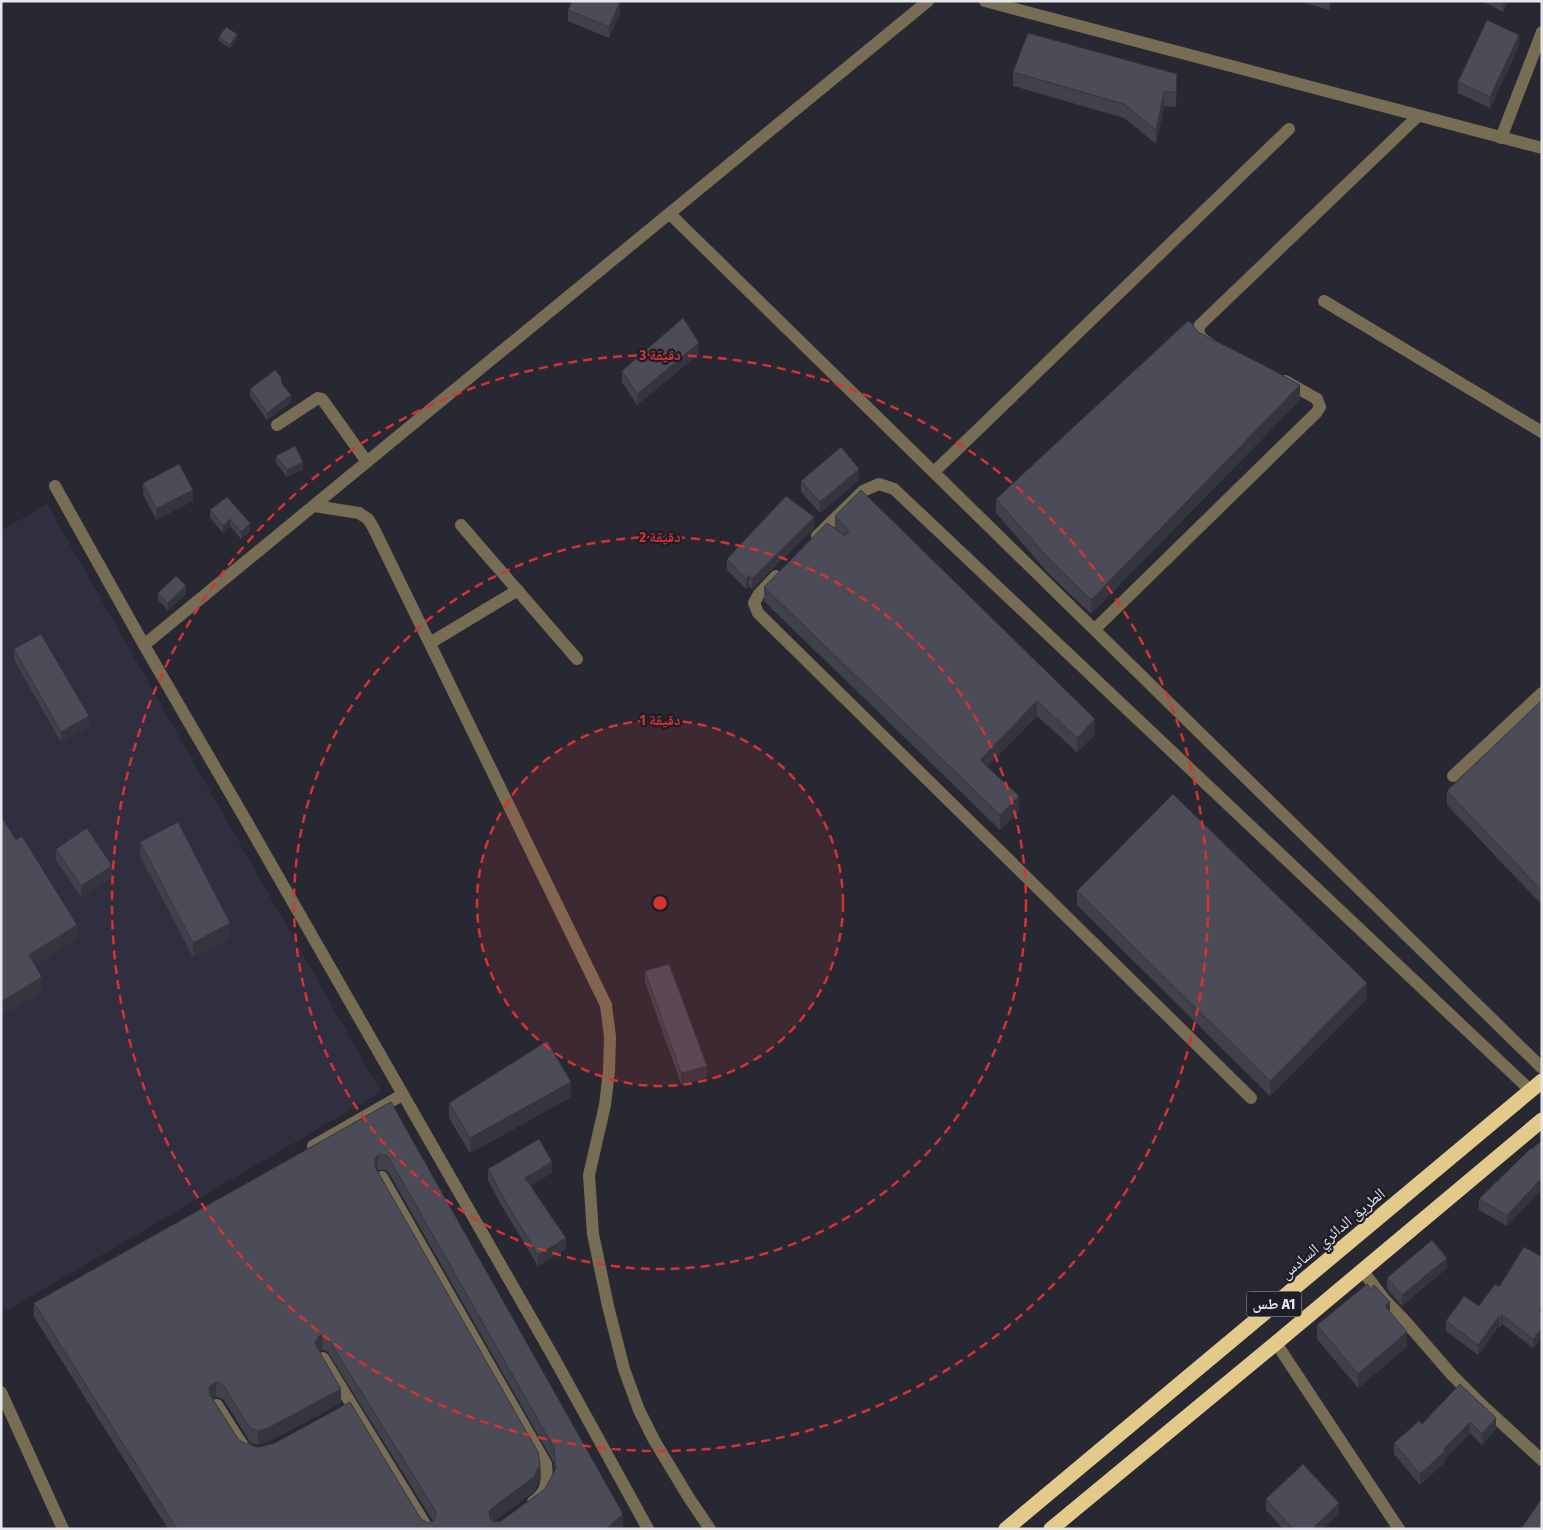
<svg xmlns="http://www.w3.org/2000/svg" width="1543" height="1530" viewBox="0 0 1543 1530" font-family="'Fira Sans Condensed','Noto Naskh Arabic',sans-serif">
<style>
.built{fill:#2f2f40}
.lines{fill:none;stroke-linecap:round;stroke-linejoin:round}
.minor{stroke:#776c54;stroke-width:12}
.highway{stroke:#e3ca8b;stroke-width:15}
.wall{fill:#41414c;fill-rule:evenodd}
.shaded-wall{fill:#35353e}
.building{fill:#4c4c58;stroke:#35353e;fill-rule:evenodd}
.ring{fill:none;stroke:#d73232;stroke-width:2.5;stroke-dasharray:9 6}
.labels{text-anchor:middle;stroke-width:4.5;stroke-linejoin:round;paint-order:stroke}
.shield{fill:#1e1e29;stroke:#aaaab2;stroke-width:1}
.shield-label{font-size:15px;font-weight:bold;fill:#e6e6ed}
.street-label{font-size:16px;fill:#e6e6ed;stroke:#1e1e29}
.centre{fill:#d73232;stroke:#1e1e29;stroke-width:2.5}
.ring-label{font-size:15px;text-anchor:middle;font-weight:bold;fill:#d73232;stroke:#1e1e29;stroke-width:4.5;stroke-linejoin:round;paint-order:stroke}
</style>
<rect width="100%" height="100%" fill="#282833"/>
<path class="built" d="M47,504L381,1092L6,1311L1,1302V531Z"/>
<g class="lines">
<g class="minor">
<path d="M985,1L1542,148"/>
<path d="M1501,138L1542,32"/>
<path d="M670,214L1542,1068"/>
<path d="M1324,301L1542,432"/>
<path d="M1209,343C1201,339 1196,334 1200,325L1418,116"/>
<path d="M277,425L318,398L322,399L367,462"/>
<path d="M934,472L1289,129"/>
<path d="M55,486L144,645L244,817L554,1358L648,1529"/>
<path d="M314,506L359,513L368,519L373,527L606,1005L610,1037L609,1071L605,1105L589,1175L593,1234L608,1306L624,1369L639,1410L654,1440L689,1498L710,1529"/>
<path d="M461,525L577,659"/>
<path d="M817,536L863,491L879,484L894,489L1530,1090"/>
<path d="M776,576L759,594L754,603L758,613L1251,1098"/>
<path d="M1095,629L1316,413L1320,407L1317,399L1285,381"/>
<path d="M430,643L518,590"/>
<path d="M144,645L928,1"/>
<path d="M1453,776L1542,693"/>
<path d="M313,1146L402,1095"/>
<path d="M382,1177L546,1464C548,1481 547,1492 533,1502"/>
<path d="M1362,1270L1384,1299L1406,1322L1452,1375L1483,1406L1542,1460"/>
<path d="M1276,1343L1399,1529"/>
<path d="M323,1358L428,1529"/>
<path d="M1,1392L63,1529"/>
<path d="M217,1405L245,1449L251,1451"/>
</g>
<g class="highway">
<path d="M1006,1529L1542,1081"/>
<path d="M1051,1529L1276,1343L1542,1120"/>
</g>
</g>
<g class="wall">
<path d="M1300,1H1330L1329,10Z"/>
<path d="M1482,1H1508L1503,12Z"/>
<path d="M568,10L620,13L609,38L568,21Z"/>
<path d="M219,37L237,38L230,48L219,41Z"/>
<path d="M1519,46L1490,108L1458,93V82Z"/>
<path d="M1013,72L1177,74L1176,107L1164,106L1156,144L1124,118L1013,86Z"/>
<path d="M1198,332L1300,400L1091,614L1049,574L996,513V499Z"/>
<path d="M699,354L637,405L622,382V371Z"/>
<path d="M282,384L291,402L267,420L250,396V389Z"/>
<path d="M276,456L303,469L287,477L276,463Z"/>
<path d="M859,480L820,513L801,492V481Z"/>
<path d="M143,483L193,501L156,520L143,494Z"/>
<path d="M227,497L250,531L241,539L230,526L223,533L210,518V510Z"/>
<path d="M835,516L1095,734L1077,752L1037,716L987,767L1019,811L1000,830L764,601V587L835,529Z"/>
<path d="M814,528L752,589L749,586L746,589L727,570V559Z"/>
<path d="M158,593L186,594L168,610L158,600Z"/>
<path d="M14,649L89,727L61,742L14,660Z"/>
<path d="M1542,700V905L1447,805V791Z"/>
<path d="M140,842L230,938L193,957L140,856Z"/>
<path d="M56,849L112,877L81,897L56,860Z"/>
<path d="M1077,891L1367,998L1270,1096L1077,905Z"/>
<path d="M645,971L707,1077L681,1084L645,982Z"/>
<path d="M571,1097L470,1153L449,1118V1103Z"/>
<path d="M391,1102L623,1528L622,1529H168L34,1317V1303ZM378,1170H386L389,1173L554,1463L555,1470L545,1489L501,1521H494L534,1492L540,1479L377,1171ZM322,1350L327,1351L433,1521L428,1523L421,1519L242,1442L238,1439L213,1399L216,1397L220,1398L224,1400L250,1442L258,1445L268,1442L341,1403L319,1351Z"/>
<path d="M1542,1140V1189L1507,1226L1479,1210V1199Z"/>
<path d="M488,1169L552,1173L531,1185L566,1249L538,1266L500,1203L488,1180Z"/>
<path d="M1542,1257V1337L1533,1348L1502,1324L1501,1327L1499,1326L1478,1355L1446,1331V1321L1479,1306L1499,1287Z"/>
<path d="M1447,1268L1402,1306L1387,1289V1278Z"/>
<path d="M1390,1312L1407,1347L1358,1388L1317,1339V1325Z"/>
<path d="M1460,1384L1496,1429L1482,1445L1470,1433L1445,1459V1462L1420,1485L1394,1454V1443L1422,1424Z"/>
<path d="M1266,1499L1339,1514L1323,1529H1283L1266,1510Z"/>
</g>
<g class="shaded-wall">
<path d="M1504,1H1508L1503,12V4Z"/>
<path d="M620,2V13L609,38V27Z"/>
<path d="M237,34V38L230,48V45Z"/>
<path d="M1519,35V46L1490,108V97Z"/>
<path d="M1164,92V106L1156,144V130Z"/>
<path d="M699,343V354L637,405V394Z"/>
<path d="M1300,385V400L1091,614V600Z"/>
<path d="M291,395V402L267,420V413Z"/>
<path d="M303,462V469L287,477V470Z"/>
<path d="M859,469V480L820,513V502Z"/>
<path d="M193,490V501L156,520V509Z"/>
<path d="M814,517V528L752,589V579Z"/>
<path d="M230,519V526L223,533V526Z"/>
<path d="M250,523V531L241,539V532Z"/>
<path d="M749,575V586L746,589V579Z"/>
<path d="M186,586V594L168,610V603Z"/>
<path d="M1037,701V716L980,774V760Z"/>
<path d="M89,716V727L61,742V732Z"/>
<path d="M1095,719V734L1077,752V738Z"/>
<path d="M1019,796V811L1000,830V815Z"/>
<path d="M112,866V877L81,897V886Z"/>
<path d="M230,923V938L193,957V943Z"/>
<path d="M77,925V939L29,970V955Z"/>
<path d="M42,977V992L1,1016V1002Z"/>
<path d="M1367,983V998L1270,1096V1081Z"/>
<path d="M707,1066V1077L681,1084V1073Z"/>
<path d="M571,1082V1097L470,1153V1138Z"/>
<path d="M378,1155V1170L375,1173V1159Z"/>
<path d="M552,1162V1173L525,1188V1178Z"/>
<path d="M1542,1178V1189L1507,1226V1215Z"/>
<path d="M566,1238V1249L538,1266V1255Z"/>
<path d="M1447,1258V1268L1402,1306V1295Z"/>
<path d="M1390,1302V1317L1385,1306Z"/>
<path d="M1502,1315V1324L1501,1327V1317Z"/>
<path d="M1499,1316V1326L1478,1355V1345Z"/>
<path d="M1542,1328V1337L1533,1348V1339Z"/>
<path d="M1407,1332V1347L1358,1388V1374Z"/>
<path d="M322,1335V1350L318,1351L315,1344L316,1340L318,1337Z"/>
<path d="M216,1382V1397L210,1401L209,1390L210,1386Z"/>
<path d="M341,1389V1403L268,1442L258,1445V1431Z"/>
<path d="M1496,1418V1429L1482,1445V1434Z"/>
<path d="M1470,1422V1433L1445,1459V1462L1420,1485V1474Z"/>
<path d="M540,1464V1479L534,1492L492,1522L489,1526V1512L492,1508Z"/>
<path d="M1339,1503V1514L1323,1529H1312Z"/>
<path d="M623,1514V1528L622,1529H606Z"/>
</g>
<g class="building">
<path d="M572,1H618L620,2L609,27L568,10Z"/>
<path d="M1496,1H1504L1503,4Z"/>
<path d="M1487,20L1519,35L1490,97L1458,82Z"/>
<path d="M226,27L237,34L230,45L219,37Z"/>
<path d="M1028,33L1177,74L1176,92H1164L1156,130L1124,104L1013,72Z"/>
<path d="M683,318L699,343L637,394L622,371Z"/>
<path d="M1188,321L1192,324L1198,332L1271,369L1300,385L1091,600L1049,559L996,499Z"/>
<path d="M275,370L281,377L282,384L291,395L267,413L250,389Z"/>
<path d="M295,446L303,462L287,470L276,456Z"/>
<path d="M841,447L859,469L820,502L801,481Z"/>
<path d="M179,464L193,490L156,509L143,483Z"/>
<path d="M861,490L1095,719L1077,738L1037,701L980,760L1019,796L1000,815L764,587L827,523L845,536L849,531L835,516Z"/>
<path d="M786,496L814,517L752,579L749,575L746,579L727,559Z"/>
<path d="M227,497L250,523L241,532L230,519L223,526L210,510Z"/>
<path d="M176,576L186,586L168,603L158,593Z"/>
<path d="M41,634L89,716L61,732L14,649Z"/>
<path d="M1542,700V891L1447,791Z"/>
<path d="M1173,794L1367,983L1270,1081L1077,891Z"/>
<path d="M1,816L16,840L22,836L77,925L29,955L42,977L1,1002Z"/>
<path d="M178,822L230,923L193,943L140,842Z"/>
<path d="M87,828L112,866L81,886L56,849Z"/>
<path d="M669,964L707,1066L681,1073L645,971Z"/>
<path d="M547,1041L571,1082L470,1138L449,1103Z"/>
<path d="M391,1102L623,1514L606,1529H177L34,1303ZM378,1155H386L389,1158L554,1448L556,1468L545,1489L501,1521L494,1522L490,1519L489,1512L492,1508L534,1477L540,1464L538,1452L375,1167V1159ZM322,1335L327,1337L435,1510L436,1515L433,1521L428,1523L421,1519L350,1402L275,1443L260,1447H256L242,1442L238,1439L210,1395L209,1390L210,1386L216,1382L220,1383L224,1386L250,1428L258,1431L268,1428L341,1389L315,1344L316,1340L318,1337Z"/>
<path d="M539,1139L552,1162L525,1178L566,1238L538,1255L500,1192L488,1169Z"/>
<path d="M1542,1140V1178L1507,1215L1479,1199L1531,1148L1532,1149Z"/>
<path d="M1432,1240L1447,1258L1402,1295L1387,1278Z"/>
<path d="M1524,1247L1542,1257V1305L1539,1310L1542,1312V1328L1533,1339L1502,1315L1501,1317L1499,1316L1478,1345L1446,1321L1464,1296L1479,1306L1495,1284L1499,1287Z"/>
<path d="M1367,1284L1371,1289L1374,1285L1390,1302L1385,1306L1407,1332L1358,1374L1317,1325Z"/>
<path d="M1460,1384L1496,1418L1482,1434L1470,1422L1444,1449L1445,1451L1420,1474L1394,1443L1419,1421L1422,1424Z"/>
<path d="M1303,1464L1339,1503L1312,1529H1293L1266,1499Z"/>
<path d="M1542,1498V1529H1521Z"/>
</g>
<circle cx="660" cy="903" r="183" fill="#d73232" fill-opacity=".12"/>
<g class="ring">
<circle cx="660" cy="903" r="183"/>
<circle cx="660" cy="903" r="366"/>
<circle cx="660" cy="903" r="548"/>
</g>
<g class="labels">
<rect class="shield" x="1246.5" y="1291.5" width="55" height="25" rx="4"/>
<g class="shield-label">
<text x="1274" y="1309">طس A1</text>
</g>
<g class="street-label">
<text transform="translate(1332 1233) rotate(-40)" y="6">الطريق الدائري السادس</text>
</g>
</g>
<circle cx="660" cy="903" r="8" class="centre"/>
<g class="ring-label">
<text x="660" y="360">3 دقيقة</text>
<text x="660" y="542">2 دقيقة</text>
<text x="660" y="725">1 دقيقة</text>
</g>
<rect width="1543" height="1530" fill="none" stroke="#e6e6ed" stroke-width="5"/>
</svg>
